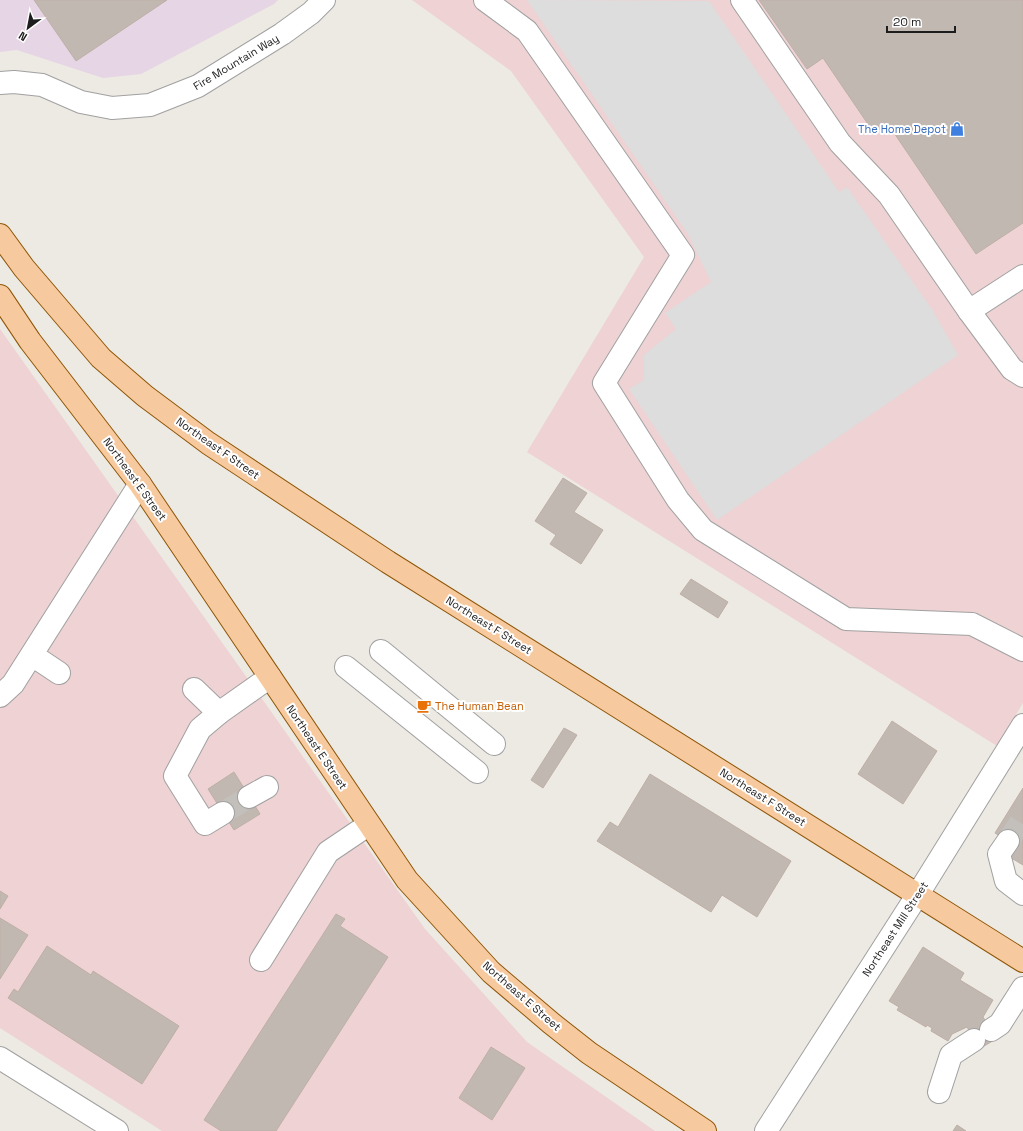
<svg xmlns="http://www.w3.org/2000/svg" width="1023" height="1131" viewBox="0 0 1023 1131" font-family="'Space Grotesk',sans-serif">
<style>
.commercial{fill:#eed2d4}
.industrial{fill:#e6d5e4}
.parking{fill:#ddd}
.building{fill:#c2b8b2;stroke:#beafa6}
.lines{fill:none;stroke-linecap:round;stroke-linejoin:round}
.minor-tunnel{stroke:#c3c0bb;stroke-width:22;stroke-dasharray:22 11;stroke-linecap:butt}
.minor-casing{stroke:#a1a1a1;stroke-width:24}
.major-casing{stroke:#8e5607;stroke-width:24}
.minor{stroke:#fff;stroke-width:22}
.major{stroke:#f7c99e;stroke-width:22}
.labels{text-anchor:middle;stroke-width:4;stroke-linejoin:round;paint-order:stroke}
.street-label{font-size:11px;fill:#1d1d1d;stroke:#fff}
.shop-label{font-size:11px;fill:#366cbe;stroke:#fff;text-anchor:end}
.food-label{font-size:11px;fill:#c56008;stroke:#fff;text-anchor:start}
</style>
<rect width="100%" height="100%" fill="#ede9e3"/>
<g class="commercial">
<path d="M412,0H1023V703L997,746L527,452L644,257L511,71Z"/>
<path d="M0,329L425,929L527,1042L655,1131H162L0,1028Z"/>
</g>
<path class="industrial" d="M0,0H278L274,4L141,74L103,78L17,50L0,52Z"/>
<path class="parking" d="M527,0L709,1L839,192L847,187L933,311L958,355L717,520L629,389L644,380V355L676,329L665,313L711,282L688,234Z"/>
<g class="building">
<path d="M34,0H167L76,61Z"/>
<path d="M759,0H1023V223L976,254L888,124L874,133L823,58L807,69Z"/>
<path d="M563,478L587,493L574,512L603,530L581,564L550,544L556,535L535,521Z"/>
<path d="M691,579L728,602L718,618L680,594Z"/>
<path d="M892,721L937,751L903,804L858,774Z"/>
<path d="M564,728L577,735L543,788L531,780Z"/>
<path d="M234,772L260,814L234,830L208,789Z"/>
<path d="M650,774L791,861L757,917L722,895L711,912L597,841L610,822L618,827Z"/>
<path d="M1023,788V865L1008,856L1015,845L995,833Z"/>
<path d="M0,891L8,896L0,909Z"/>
<path d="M336,914L345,919L340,926L388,957L276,1131H221L204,1120Z"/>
<path d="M0,918L28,935L0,979Z"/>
<path d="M47,946L91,975L93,971L179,1026L142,1084L8,998L14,989L18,992Z"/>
<path d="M923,947L964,973L960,980L993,1000L983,1017L996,1039L979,1049L967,1027L952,1034L948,1041L931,1031L932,1028L927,1025L926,1027L897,1010L899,1007L889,1001Z"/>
<path d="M491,1047L525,1068L492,1120L459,1098Z"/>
<path d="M957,1125L966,1131H953Z"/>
</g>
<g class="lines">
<g class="minor-tunnel">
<path d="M223,813L249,797"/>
<path d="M1008,841L1023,818"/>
</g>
<defs>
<g id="minor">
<path d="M485,0L527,31L683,255L604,383L678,500L703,530L846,619L972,624L1023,650"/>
<path d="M742,0L840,143L889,195L969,311L1012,369L1023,376"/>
<path d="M0,83L14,82L42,85L81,102L112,108L150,105L198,86L282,34L311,13L324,0"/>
<path d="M969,311L1023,276"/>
<path d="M381,651L494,744"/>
<path d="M32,655L59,673"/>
<path d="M346,667L477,772"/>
<path d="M194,689L219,713L270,677"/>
<path d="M0,696L13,684L140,484"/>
<path d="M219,713L200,729L175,776L205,824L223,813"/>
<path d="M249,797L267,787"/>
<path d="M1008,841L999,854L1006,881L1023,894"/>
<path d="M261,960L328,852L368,825"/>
<path d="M991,1030L1000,1024L1023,988"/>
<path d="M0,1058L117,1131"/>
<path d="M939,1092L951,1055L974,1040"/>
<path d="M766,1131L918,894L1023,725"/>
</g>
<g id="major">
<path d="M0,235L24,268L101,358L145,396L208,443L388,562L1023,961"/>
<path d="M0,296L30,341L140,484L407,880L491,972L551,1023L589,1053L705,1131"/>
</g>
</defs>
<use href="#minor" class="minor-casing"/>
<use href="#major" class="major-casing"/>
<use href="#minor" class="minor"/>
<use href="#major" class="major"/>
</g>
<defs>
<symbol id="shop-bare" viewBox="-9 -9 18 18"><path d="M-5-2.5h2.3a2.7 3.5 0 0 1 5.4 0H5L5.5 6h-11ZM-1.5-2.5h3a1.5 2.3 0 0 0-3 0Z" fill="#3f7fe0" stroke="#fff" stroke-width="2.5" paint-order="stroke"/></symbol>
<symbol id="cafe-bare" viewBox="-9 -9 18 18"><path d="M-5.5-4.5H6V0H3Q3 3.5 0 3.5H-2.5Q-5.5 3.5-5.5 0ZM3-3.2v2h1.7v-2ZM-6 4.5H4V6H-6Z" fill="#e8710a" stroke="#fff" stroke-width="2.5" paint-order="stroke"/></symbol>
</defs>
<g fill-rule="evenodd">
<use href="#shop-bare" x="947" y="119" width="20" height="20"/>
<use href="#cafe-bare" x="414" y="696" width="20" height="20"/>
</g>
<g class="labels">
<g class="street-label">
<text transform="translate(236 62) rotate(-31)" y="4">Fire Mountain Way</text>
<text transform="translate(218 448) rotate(35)" y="4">Northeast F Street</text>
<text transform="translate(135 479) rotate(54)" y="4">Northeast E Street</text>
<text transform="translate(489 625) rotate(32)" y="4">Northeast F Street</text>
<text transform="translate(317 747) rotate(56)" y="4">Northeast E Street</text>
<text transform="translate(763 797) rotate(32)" y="4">Northeast F Street</text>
<text transform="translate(895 929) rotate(-57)" y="4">Northeast Mill Street</text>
<text transform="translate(522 996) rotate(41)" y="4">Northeast E Street</text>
</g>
<g class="shop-label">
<text x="946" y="133">The Home Depot</text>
</g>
<g class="food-label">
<text x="435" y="710">The Human Bean</text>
</g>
</g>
<g transform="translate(28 28) rotate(212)" stroke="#ffffff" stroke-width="3" paint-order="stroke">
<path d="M0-3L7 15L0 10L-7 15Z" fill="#1d1d1d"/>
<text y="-6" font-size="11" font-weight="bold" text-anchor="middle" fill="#1d1d1d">N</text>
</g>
<path d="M887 26v6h68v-6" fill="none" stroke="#1d1d1d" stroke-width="2"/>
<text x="893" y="26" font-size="12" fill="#1d1d1d" stroke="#ffffff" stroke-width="3" paint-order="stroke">20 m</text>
</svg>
